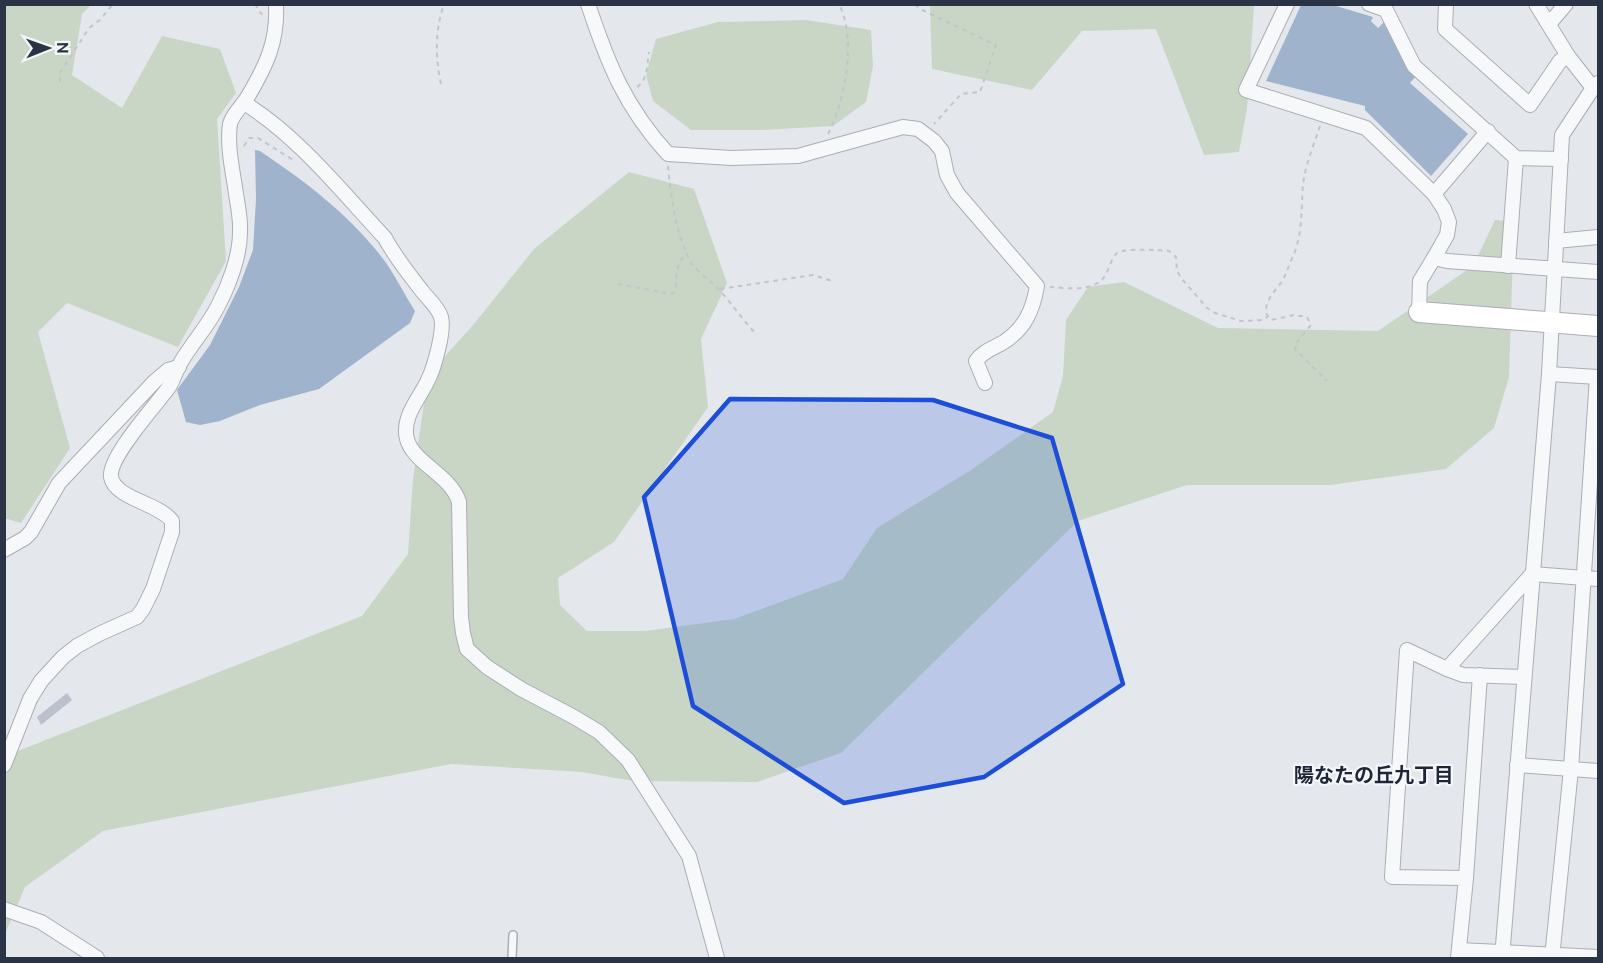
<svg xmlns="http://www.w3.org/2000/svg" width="1603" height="963" viewBox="0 0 1603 963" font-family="Ubuntu,'Noto Sans JP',sans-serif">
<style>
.green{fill:#c9d6c5}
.water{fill:#9fb4cc}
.building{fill:#bbc0ca}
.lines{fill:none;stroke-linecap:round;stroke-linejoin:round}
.lane-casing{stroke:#a9aeb7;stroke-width:10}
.street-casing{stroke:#a9aeb7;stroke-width:16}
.secondary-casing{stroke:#a9aeb7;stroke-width:22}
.path{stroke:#c2c5cb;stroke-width:2;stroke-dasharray:4.5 4.5;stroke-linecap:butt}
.lane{stroke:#f7f8fa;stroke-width:7}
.street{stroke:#f7f8fa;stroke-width:14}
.secondary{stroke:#fff;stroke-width:20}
.marked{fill:#1d4ed8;fill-opacity:0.2;stroke:#1d4ed8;stroke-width:4.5;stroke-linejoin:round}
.labels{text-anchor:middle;stroke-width:4.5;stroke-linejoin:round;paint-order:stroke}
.neighbourhood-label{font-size:20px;font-weight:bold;fill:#1d2536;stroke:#f4f6f9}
</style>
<rect width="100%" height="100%" fill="#e4e7ec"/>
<g class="green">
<path d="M5,4L91,5L82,14L72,75L122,108L162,36L220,49L236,93L217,119L226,261L178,347L67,303L38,332L70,448L21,523L4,518Z"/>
<path d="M930,5H1254L1247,109L1239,152L1204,155L1156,29L1082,31L1032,90L932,69Z"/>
<path d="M806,20L871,30L873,66L866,102L833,126L761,130H691L653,101L646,75L656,39L718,22Z"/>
<path d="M629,172L694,189L727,283L701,339L708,407L614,542L558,578L560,605L587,631H645L734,619L843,579L877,528L971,470L1053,412L1063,376L1066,320L1088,287L1124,282L1218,328L1378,331L1473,266L1495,220L1514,222L1509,377L1494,428L1446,469L1330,485H1187L1078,521L841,753L757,782L633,781L582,772L451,764L103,831L25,887L5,934V756L362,616L408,554L413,479L428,375L474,324L534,249Z"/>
</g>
<g class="water">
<path d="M1301,5H1333L1373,17L1371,21L1378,28L1385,21L1416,76L1410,83L1468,134L1431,176L1365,110V106L1266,81Z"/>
<path d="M255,150L260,151C306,182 350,215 384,260C395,275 404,294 415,311L410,323L319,389L260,405L220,421L200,425L186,422L177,390L210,345L239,287L253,250L256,199Z"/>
</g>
<path class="building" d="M67,693L72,700L41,725L37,717Z"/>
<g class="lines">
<defs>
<path id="lane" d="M512,958L513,935"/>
<g id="street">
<path d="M588,4C608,64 625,107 668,154L731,158L798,156L903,127L918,129L934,141L942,151L947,175L957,193L1037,286C1033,310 1025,328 1004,342C994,348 983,351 976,361L985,383"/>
<path d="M1287,4L1246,90L1366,128L1434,194L1444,209L1449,222L1447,235L1434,258L1447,261L1598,272"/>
<path d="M1369,4L1386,10L1414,66L1516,158L1561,159"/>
<path d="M1446,4L1445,29L1530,105L1560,61L1568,56"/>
<path d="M1536,4L1568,56L1593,88L1598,83"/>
<path d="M1549,24L1566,4"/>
<path d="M244,103C297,135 343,193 385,238C395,257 409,274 422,291C428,299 438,307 441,317C445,330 434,368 428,380C420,398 401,417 407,439C413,463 451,475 459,502L461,617L463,633L467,649L487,667L521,689L574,717L599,732L628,760L689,856L717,958"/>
<path d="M1434,194L1488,131"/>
<path d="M1556,241L1598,237"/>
<path d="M1508,266L1516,158"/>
<path d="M1419,312L1420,281L1434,258"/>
<path d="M1549,374L1598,377"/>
<path d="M4,550L25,538L31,532L59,483L155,381L168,370L179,367"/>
<path d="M1447,669L1463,675L1524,677"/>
<path d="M4,765L30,699L41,681L63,657L77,646L99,634L130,620L137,617L143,609L153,589L172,532V521C159,503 115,499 111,477C108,457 157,404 169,387C174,379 176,370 181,362C192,343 208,326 218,306C229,285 240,256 240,232C241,218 237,202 235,187C232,168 227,144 230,124C232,115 242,106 247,98C266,66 278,42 276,4"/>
<path d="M1517,765L1598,771"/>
<path d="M1466,878L1480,675"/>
<path d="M4,909L41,922L97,958"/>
<path d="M1459,950L1598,957"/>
<path d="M1458,958L1466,878L1392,877L1407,650L1447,669L1532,574L1598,579"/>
<path d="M1502,958L1549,374L1562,135L1593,88"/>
<path d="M1552,958L1571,769L1597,377"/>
</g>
<path id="secondary" d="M1419,312L1598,326"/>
</defs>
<use href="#lane" class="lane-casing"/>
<use href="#street" class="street-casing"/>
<use href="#secondary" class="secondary-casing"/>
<g class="path">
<path d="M255,4L262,15"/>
<path d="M915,4L920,9L996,45L980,92L961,94L934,124"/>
<path d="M60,82V73L89,28L100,20L113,4"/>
<path d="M441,84C435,56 435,31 444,4"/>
<path d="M637,87C648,79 647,66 649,52"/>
<path d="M1320,126C1314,145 1305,165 1303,185C1301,208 1303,231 1294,254C1290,262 1287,272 1283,280C1276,290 1257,308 1271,320L1294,315L1307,317L1311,325L1296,343L1295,349L1327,381"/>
<path d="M828,134C845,101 857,39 839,4"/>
<path d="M244,146L249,138H258L293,160"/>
<path d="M668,166C671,196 675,229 688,257C695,272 712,281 723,294C734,307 743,320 755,333"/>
<path d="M618,284L672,294C679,287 675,279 677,270C679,263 682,258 687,253"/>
<path d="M1050,287C1069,288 1096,293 1106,274C1109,268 1112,257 1117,253C1125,248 1159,250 1169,251L1176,257L1177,271L1182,279L1207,308L1215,313L1241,321L1262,320L1267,317"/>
<path d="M720,289L813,275L832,281"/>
</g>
<use href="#lane" class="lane"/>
<use href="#street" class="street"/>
<use href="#secondary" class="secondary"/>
</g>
<path class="marked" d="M730,399L933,400L1052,438L1123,684L984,777L844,803L693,706L644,497Z"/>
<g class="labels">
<g class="neighbourhood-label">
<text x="1374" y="782">陽なたの丘九丁目</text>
</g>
</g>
<rect width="1603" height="963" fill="none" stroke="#2b3445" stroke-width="12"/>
<g transform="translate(48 48) rotate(89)" stroke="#f4f6f9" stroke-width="4.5" paint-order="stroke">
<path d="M0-4.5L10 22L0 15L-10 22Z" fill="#2b3445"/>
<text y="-9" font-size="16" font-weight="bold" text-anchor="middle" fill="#2b3445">N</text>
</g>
</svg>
